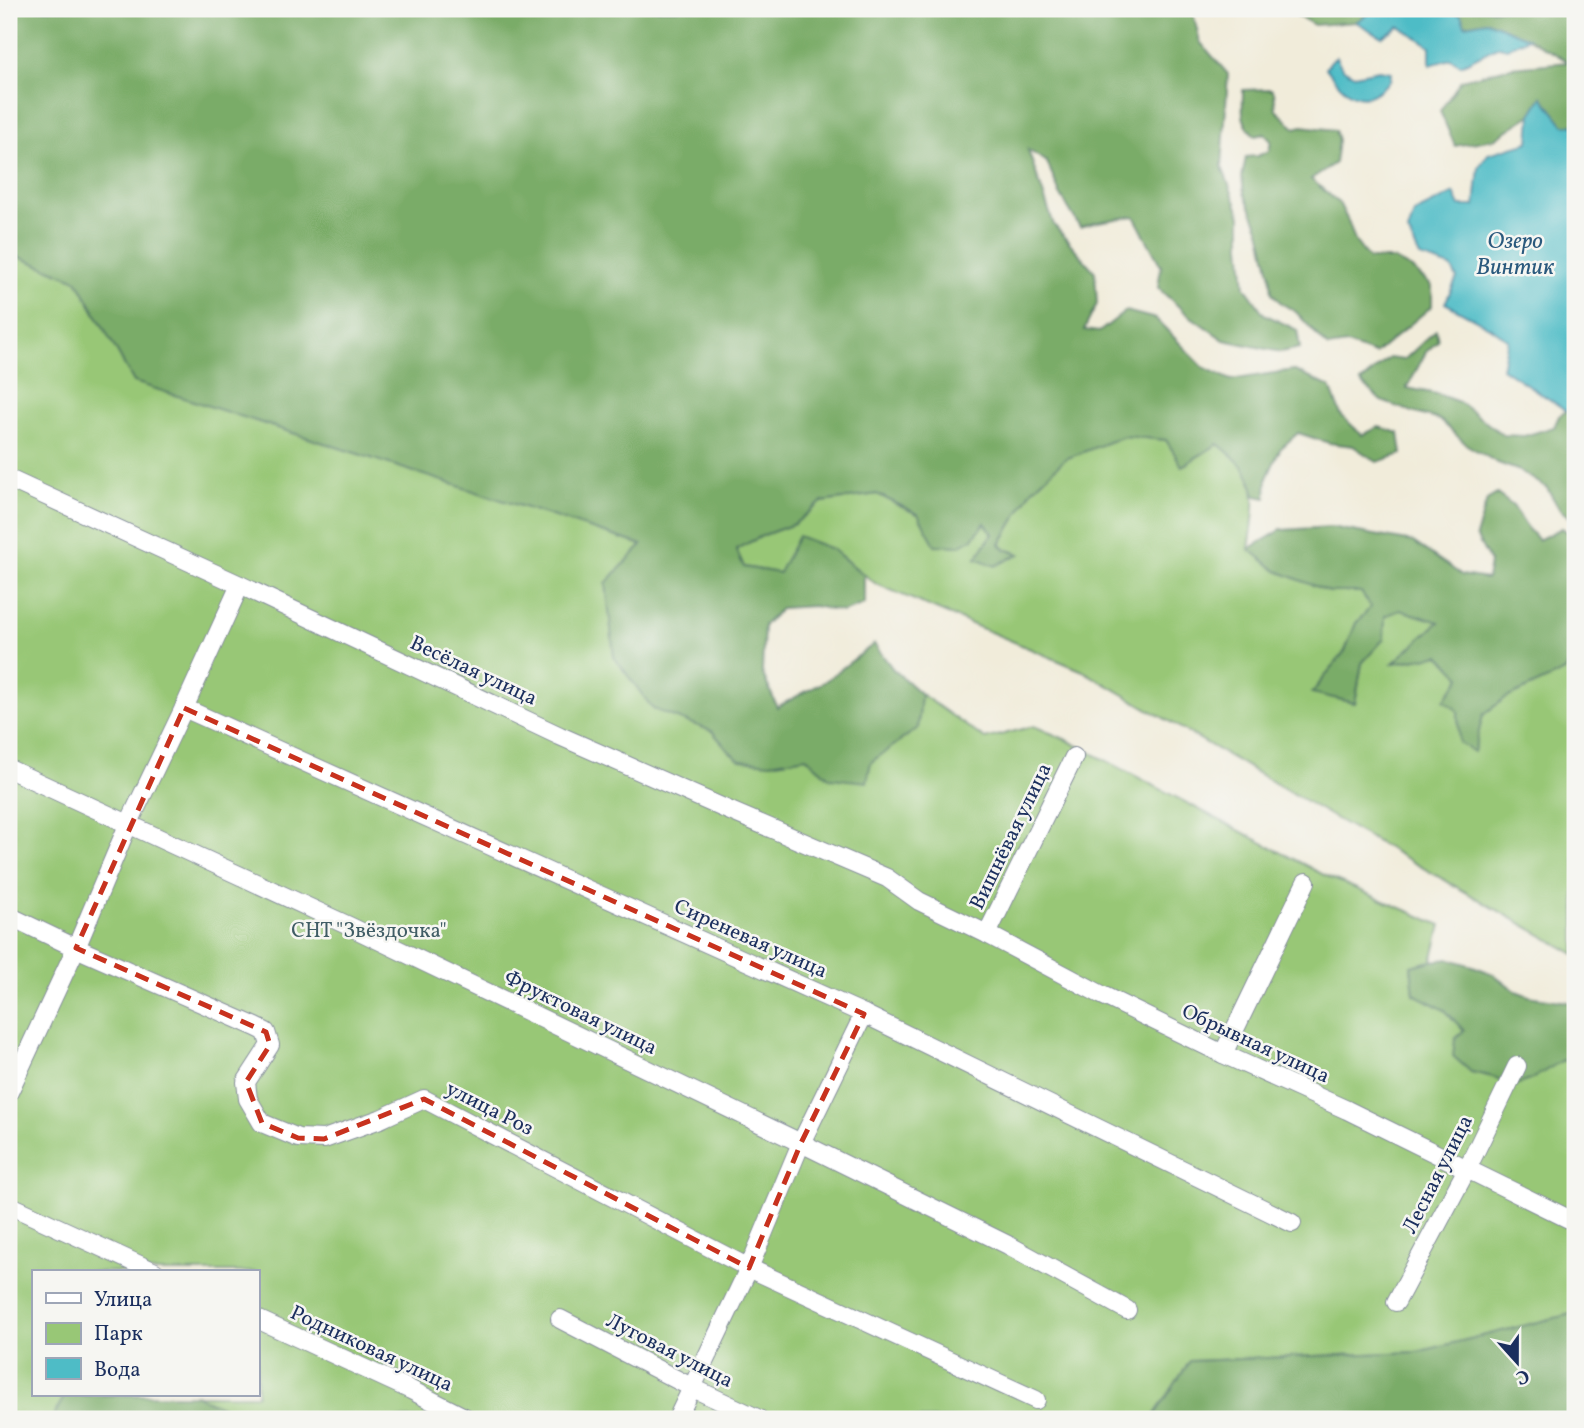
<svg xmlns="http://www.w3.org/2000/svg" width="1584" height="1428" viewBox="0 0 1584 1428" font-family="Vollkorn,serif">
<style>
.green{fill:#98c776;stroke:#5a7b6a;stroke-width:2}
.forest{fill:#7aac67;stroke:#4a6e62;stroke-width:2}
.water{fill:#4ebcc6;stroke:#347692;stroke-width:2}
.lines{fill:none;stroke-linecap:round;stroke-linejoin:round}
.minor-casing{stroke:#868e9c;stroke-width:20}
.minor{stroke:#fff;stroke-width:18}
.marked{fill:none;stroke:#c8321e;stroke-width:5;stroke-dasharray:14 9;stroke-linejoin:round}
.labels{text-anchor:middle;stroke-width:5;stroke-linejoin:round;paint-order:stroke}
.street-label{font-size:21px;fill:#1b2f5e;stroke:#f6f6f2}
.park-label{font-size:21px;fill:#405d65;stroke:#f6f6f2}
.water-label{font-size:23px;font-style:italic;fill:#2a597d;stroke:#f6f6f2}
</style>
<rect width="100%" height="100%" fill="#f6f6f2"/>
<filter id="ink" filterUnits="userSpaceOnUse"><feTurbulence type="fractalNoise" baseFrequency=".0143" numOctaves="2"/><feDisplacementMap in="SourceGraphic" scale="14" xChannelSelector="R" yChannelSelector="G"/><feConvolveMatrix kernelMatrix="1 2 1 2 8 2 1 2 1" color-interpolation-filters="sRGB"/></filter>
<filter id="wash" filterUnits="userSpaceOnUse"><feTurbulence type="fractalNoise" baseFrequency=".00686" numOctaves="4" result="noise"/><feDisplacementMap in="SourceGraphic" scale="28" xChannelSelector="R" yChannelSelector="G"/><feGaussianBlur stdDeviation="1.57" result="paint"/><feColorMatrix in="noise" values="0 0 0 0 0 0 0 0 0 0 0 0 0 0 0 0 0 1.4 0 .05"/><feComposite in="paint" operator="in"/></filter>
<g filter="url(#wash)">
<rect width="100%" height="100%" fill="#f1ecda"/>
<g class="green">
<path d="M9,253L77,280L134,382L642,545L653,709L712,731L729,751L770,763L806,757L830,778L871,762L918,728L921,694L985,739L1034,726L1067,740L1324,875L1441,925L1432,961L1411,966L1414,994L1445,1010L1465,1031L1471,1072L1493,1077L1548,1068L1563,1060L1575,1064V1313L1417,1352L1190,1361L1152,1419H250L195,1395H257V1272H33V1395H65L52,1419H9Z"/>
<path d="M1124,436L1166,440L1183,466L1218,444C1225,450 1234,455 1240,462C1262,487 1253,519 1249,549L1329,592H1361L1372,608L1356,623L1345,651L1312,693L1355,703L1362,663L1383,639L1385,616L1400,609L1439,621L1395,663L1440,655L1462,677L1458,711L1459,742L1483,715L1504,699L1565,671L1575,653V954L1333,817L1083,671L876,584L832,549L779,573L744,567L736,549L764,535L794,524L822,502L878,494L897,505L973,538L985,523L993,533L976,558L1019,554L1005,549L1000,545L1032,490L1065,459Z"/>
</g>
<g class="forest">
<path d="M9,9H1187L1193,13L1200,42L1228,74L1222,167L1241,216V245L1245,287L1264,314L1297,330L1300,348L1281,352L1224,340L1187,314L1158,288L1161,266L1134,216L1098,222L1080,227L1060,194L1047,162L1028,150L1054,225L1095,272L1097,304L1084,330L1099,332L1126,311L1156,319L1203,367L1231,380L1293,370L1330,387L1341,415L1362,435L1379,427L1399,433L1402,454L1377,462L1353,446L1329,443L1298,433L1280,449L1267,478L1266,498L1255,496C1250,470 1238,460 1218,444L1182,466L1166,440L1124,436L1065,459L1032,490L1000,544L1005,549L1020,554L995,566L976,558L993,534L985,523L973,538L959,546L935,545L918,514L877,494L822,502L794,524L764,535L736,549L744,567L779,573L798,536L832,549L864,575V604L843,612L814,606L782,608L764,625L762,672L777,707L824,682L874,644L893,669L921,694L918,728L871,762L867,782L830,778L806,757L770,763L740,760L729,751L712,731L653,709L614,657L606,583L642,545L134,382L77,280L9,253Z"/>
<path d="M1286,9H1376L1356,22L1314,25Z"/>
<path d="M1445,9H1575V126L1564,125L1542,97L1531,115L1494,139L1455,146L1440,111L1461,80L1511,67L1569,62L1528,38L1487,21L1465,25L1461,15Z"/>
<path d="M1271,89L1274,92L1276,110L1295,128L1302,126L1335,130L1338,140L1335,163L1311,179L1339,203L1349,223L1355,241L1369,259H1393L1412,269L1432,286V306L1375,354L1347,344L1328,347L1296,312L1281,303L1272,293L1270,273L1260,230L1244,193L1242,177L1246,157L1257,156L1269,151L1271,141L1265,134L1255,136C1239,120 1243,112 1243,90Z"/>
<path d="M1436,330L1438,341L1426,352L1407,388L1437,394L1459,402L1503,435L1524,436L1554,427L1559,416L1575,406V516L1573,519L1560,510L1547,488L1520,471L1498,463L1467,445L1440,420L1415,413L1381,401L1361,382L1389,358L1404,360Z"/>
<path d="M1497,494L1513,506L1527,528L1538,540L1562,528L1575,538V653L1565,671L1504,699L1483,715L1474,752L1459,742L1458,711L1444,700L1461,677L1440,655L1393,663L1439,622L1400,610L1385,616L1384,639L1362,663L1355,703L1312,693L1345,651L1356,623L1371,607L1361,592H1330L1277,571L1249,549L1281,530L1331,527L1413,542L1462,575L1487,579L1490,562L1476,536L1487,500Z"/>
<path d="M1450,959L1473,966L1493,974L1516,991L1529,996L1575,1003V1063L1563,1060L1530,1080L1515,1085L1493,1077L1471,1072L1453,1056L1455,1039L1464,1031L1445,1010L1414,994L1411,966L1432,961Z"/>
<path d="M1575,1313V1419H1152L1190,1361L1417,1352Z"/>
<path d="M65,1395H195L250,1419H52Z"/>
</g>
<g class="water">
<path d="M1376,9H1445L1461,15L1465,25L1487,21L1528,38L1507,48L1499,46L1461,65L1451,59L1430,65V46L1399,26L1382,37L1356,22Z"/>
<path d="M1336,57L1342,68L1354,75L1379,70L1391,72L1390,81C1384,86 1378,92 1371,95C1352,103 1336,82 1326,68L1331,61Z"/>
<path d="M1542,97L1564,125L1575,126V408L1567,411L1502,368L1508,340L1493,329L1445,303L1457,278L1451,267L1420,257L1408,232L1414,213L1454,193L1460,206H1475L1479,167L1488,154L1529,142L1531,115Z"/>
</g>
</g>
<g filter="url(#ink)">
<g class="lines">
<defs>
<g id="minor">
<path d="M9,479L240,585L560,736L728,810L887,878L919,901L987,934L1102,995L1223,1054L1347,1110L1575,1222"/>
<path d="M184,708L864,1014L1292,1223"/>
<path d="M9,769L349,926L801,1143L1008,1245L1127,1310"/>
<path d="M9,916L76,948L256,1027L266,1032L270,1045L246,1082L248,1099L262,1123L298,1138L324,1139L380,1119L424,1099L749,1268L1036,1400"/>
<path d="M987,934L1074,757"/>
<path d="M1223,1054L1306,882"/>
<path d="M9,1092L76,948L128,825L184,708L240,585"/>
<path d="M9,1205L155,1272"/>
<path d="M1396,1302L1467,1169L1517,1066"/>
<path d="M257,1319L411,1390L468,1419"/>
<path d="M560,1319L693,1388L759,1419"/>
<path d="M677,1419L749,1268L801,1143L864,1014"/>
</g>
</defs>
<use href="#minor" class="minor-casing"/>
<use href="#minor" class="minor"/>
</g>
</g>
<path class="marked" d="M184,708L864,1014L801,1143L749,1268L424,1099L324,1139L298,1138L262,1123L246,1082L270,1045L266,1032L76,948Z"/>
<g class="labels">
<g class="street-label">
<text transform="translate(474 670) rotate(25)" y="7">Весёлая улица</text>
<text transform="translate(1010 836) rotate(-64)" y="7">Вишнёвая улица</text>
<text transform="translate(751 938) rotate(24)" y="7">Сиреневая улица</text>
<text transform="translate(581 1012) rotate(26)" y="7">Фруктовая улица</text>
<text transform="translate(1256 1043) rotate(25)" y="7">Обрывная улица</text>
<text transform="translate(490 1108) rotate(27)" y="7">улица Роз</text>
<text transform="translate(1437 1174) rotate(-63)" y="7">Лесная улица</text>
<text transform="translate(372 1348) rotate(25)" y="7">Родниковая улица</text>
<text transform="translate(670 1350) rotate(27)" y="7">Луговая улица</text>
</g>
<g class="park-label">
<text x="369" y="937">СНТ "Звёздочка"</text>
</g>
<g class="water-label">
<text x="1515" y="248">Озеро<tspan x="1515" dy="26">Винтик</tspan></text>
</g>
</g>
<rect width="1584" height="1428" fill="none" stroke="#f6f6f2" stroke-width="35"/>
<rect x="32" y="1270" width="228" height="126" fill="#f6f6f2" stroke="#9ea6b7" stroke-width="2"/>
<rect x="46" y="1293" width="35" height="10" fill="#ffffff" stroke="#9ea6b7" stroke-width="2"/>
<text x="94" y="1306" font-size="21" fill="#1b2f5e">Улица</text>
<rect x="46" y="1323" width="35" height="21" fill="#98c776" stroke="#9ea6b7" stroke-width="2"/>
<text x="94" y="1340" font-size="21" fill="#1b2f5e">Парк</text>
<rect x="46" y="1358" width="35" height="21" fill="#4ebcc6" stroke="#9ea6b7" stroke-width="2"/>
<text x="94" y="1376" font-size="21" fill="#1b2f5e">Вода</text>
<g transform="translate(1517 1362) rotate(159)" stroke="#f6f6f2" stroke-width="5" paint-order="stroke">
<path d="M0-5L12 26L0 18L-12 26Z" fill="#1b2f5e"/>
<text y="-10" font-size="19" font-weight="bold" text-anchor="middle" fill="#1b2f5e">С</text>
</g>
</svg>
